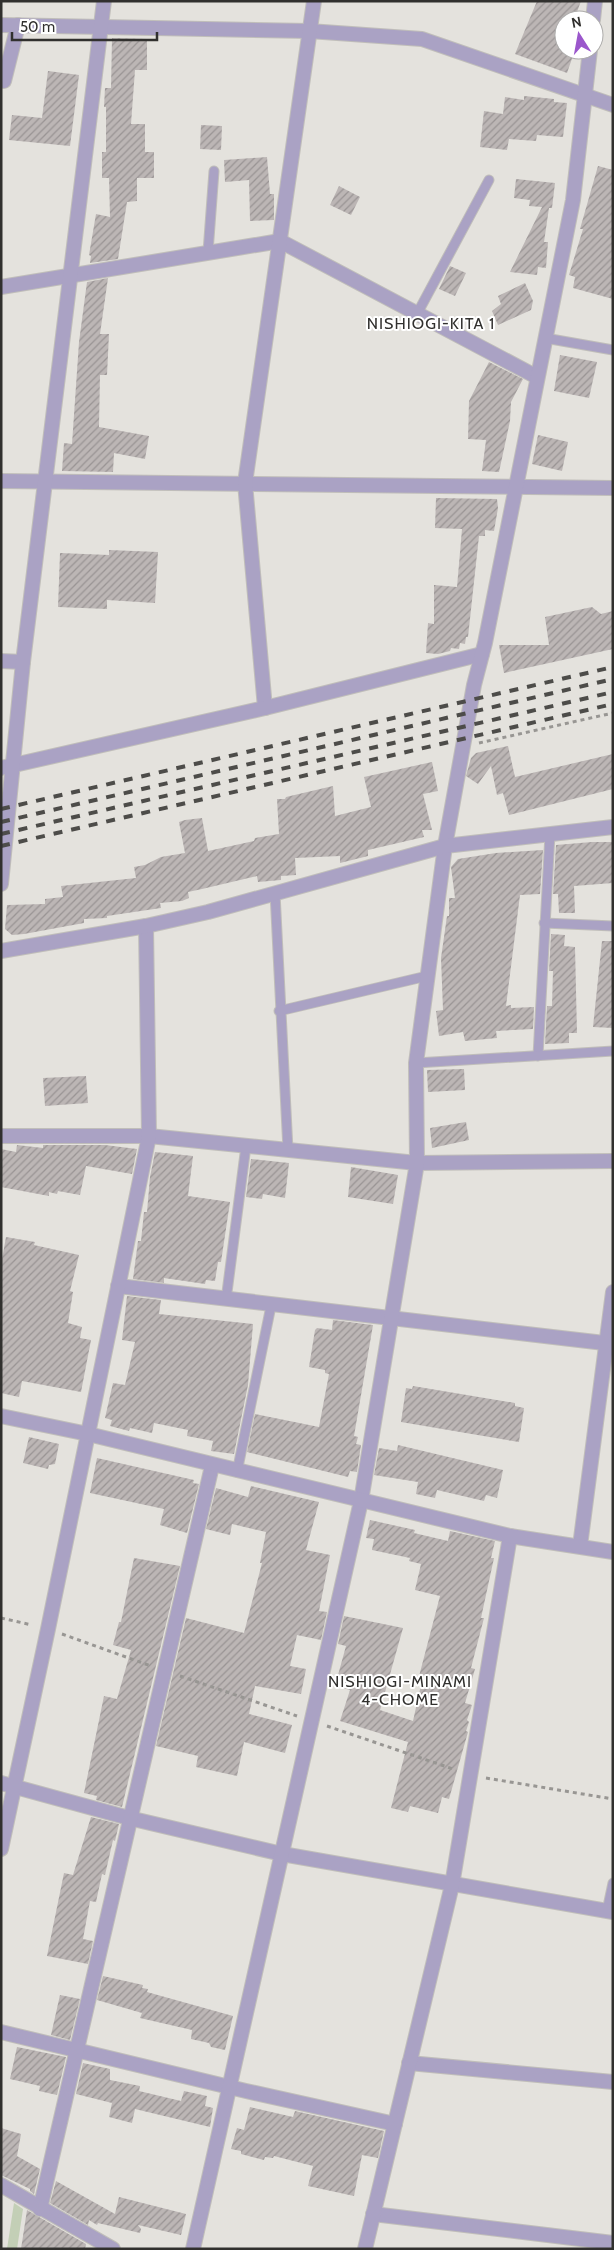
<svg xmlns="http://www.w3.org/2000/svg" width="614" height="2250" viewBox="0 0 614 2250" font-family="Cabin,sans-serif">
<style>
.grass{fill:#c3cfb6}
.building{fill:url(#building-hatch)}
.lines{fill:none;stroke-linecap:round;stroke-linejoin:round}
.service-casing{stroke:#c0beba;stroke-width:11}
.minor-casing{stroke:#c0beba;stroke-width:16}
.tertiary-casing{stroke:#c0beba;stroke-width:16}
.path{stroke:#989693;stroke-width:3;stroke-dasharray:4 4;stroke-linecap:butt}
.service{stroke:#aaa2c4;stroke-width:9}
.minor{stroke:#aaa2c4;stroke-width:14}
.tertiary{stroke:#aaa2c4;stroke-width:14}
.rail{stroke:#4d4c49;stroke-width:4;stroke-dasharray:9 9;stroke-linecap:butt}
.labels{text-anchor:middle;stroke-width:4;stroke-linejoin:round;paint-order:stroke}
.neighbourhood-label{font-size:16px;letter-spacing:1px;fill:#31302e;stroke:#fff}
</style>
<defs>
<pattern id="building-hatch" width="6" height="6" patternUnits="userSpaceOnUse" patternTransform="scale(1.25)"><rect width="6" height="6" fill="#bcb6b5"/><path d="M-1 1l2-2M0 6l6-6M5 7l2-2" fill="none" stroke="#999494"/></pattern>
</defs>
<rect width="100%" height="100%" fill="#e4e2dd"/>
<path class="grass" d="M14,2203L23,2209L17,2249H7Z"/>
<g class="building">
<path d="M537,1H581L574,20H564V50H575L567,73L515,54Z"/>
<path d="M112,38L147,39V70H135L131,124H145V152H154V178H137V201L127,202L118,259L90,263L91,256L89,255L96,214L110,217L109,178H102V152H106V107H104L105,88H111Z"/>
<path d="M48,71L79,75L70,146L9,140L12,115L42,118Z"/>
<path d="M524,96L554,99V102L567,103L563,137L537,135L536,141L509,139L507,150L480,147L484,111L503,114L505,97L524,100Z"/>
<path d="M201,125L222,126L221,150L200,149Z"/>
<path d="M267,157L270,194H274V220L250,221L249,180L225,182L224,160Z"/>
<path d="M598,166L613,170V299L573,288L575,277L569,275L583,229H580Z"/>
<path d="M516,179L555,183L552,208H549L544,242H548L546,268L538,267L537,275L510,272L542,207L529,206L530,200L514,198Z"/>
<path d="M339,186L360,197L351,215L330,205Z"/>
<path d="M450,266L466,273L455,296L439,289Z"/>
<path d="M108,278L100,334H109L107,375H100L99,427L149,436L145,459L114,453L113,472L62,471L64,443L72,444L79,342L87,282Z"/>
<path d="M525,283L533,301L531,310L498,325L492,311L501,304L498,296Z"/>
<path d="M560,355L597,362L589,398L554,391Z"/>
<path d="M489,362L523,379L511,402L510,421L499,472L482,471L486,440L468,439L469,401Z"/>
<path d="M538,435L568,442L562,471L532,464Z"/>
<path d="M436,498L497,499L498,508L494,531L485,530V536H479L468,637H466L465,644L460,643L459,649L451,648L450,651L438,654L426,653L428,623L434,624V585L457,587L462,529L435,528Z"/>
<path d="M109,550L158,552L155,603L107,600V609L58,607L60,553L109,555Z"/>
<path d="M592,607L601,614L613,611V649L504,673L499,645H549L545,617Z"/>
<path d="M508,746L515,777L613,754V789L509,815L503,793L497,795L491,766L478,784L466,776L471,758L476,753Z"/>
<path d="M432,762L438,791L423,794L432,830H422L424,837L368,850V856L340,863V856L295,858L296,875L281,876V880L258,882L257,876L202,889L188,892L189,898L182,901L160,903L161,908L107,916V918L84,919V923L24,934L12,935L5,929L7,905L45,904V899L63,897L61,886L136,878L134,867L145,865L161,857L185,853L179,822L185,820L202,818L208,851L254,841L255,838L279,834L277,799H285L286,797L333,786L335,816L371,807L364,777Z"/>
<path d="M592,842H613V883L574,886L575,913H559L558,894H553L556,845Z"/>
<path d="M543,850L540,894L520,895L506,1006L511,1005V1008L534,1007L533,1029L496,1031L497,1038L465,1041L463,1032L439,1036L436,1011L443,1010L441,958L447,916H449V898H455L451,867L458,859L496,853Z"/>
<path d="M551,934L565,935L564,946L575,947L577,1033H569V1043L545,1044L547,1006H552L553,971H549Z"/>
<path d="M602,941H613V1028L593,1027Z"/>
<path d="M464,1069L465,1090L428,1092L427,1070Z"/>
<path d="M86,1076L88,1103L45,1106L43,1078Z"/>
<path d="M466,1122L469,1140L432,1148L430,1128Z"/>
<path d="M17,1145L43,1148V1145H105L137,1149L132,1174L86,1166L80,1195L58,1191L57,1194L49,1192V1196L1,1187V1149L16,1152Z"/>
<path d="M155,1152L193,1156L188,1196L230,1202L221,1262H218L215,1281L206,1280L205,1284L164,1278V1283L133,1279L138,1241H141L144,1212H147L150,1177Z"/>
<path d="M251,1159L289,1163L285,1198L263,1194L262,1199L246,1197Z"/>
<path d="M351,1167L398,1175L393,1204L348,1197Z"/>
<path d="M6,1237L35,1242L34,1245L79,1255L70,1291L73,1292L68,1323L82,1327L80,1338L91,1340L81,1392L22,1381L19,1397L1,1393V1265Z"/>
<path d="M127,1296L161,1300L159,1314L253,1324L248,1385L234,1454L211,1451L213,1441L187,1436L188,1430L154,1423L152,1433L130,1428L129,1431L110,1426L112,1420L105,1418L113,1383L125,1385L135,1342L122,1340Z"/>
<path d="M333,1320L373,1325L354,1436L358,1437L356,1444L361,1445L357,1472L350,1471L348,1477L247,1452L255,1414L319,1427L329,1374L325,1373V1370L309,1367L315,1330L317,1328L332,1330Z"/>
<path d="M413,1386L515,1403V1406L524,1408L519,1442L401,1422L406,1388L412,1389Z"/>
<path d="M29,1437L59,1444L55,1464L49,1465L48,1469L23,1463Z"/>
<path d="M398,1445L503,1470L497,1498L486,1495L484,1501L437,1490L435,1498L416,1494L418,1482L374,1475L379,1448L397,1451Z"/>
<path d="M97,1458L194,1480L193,1483L199,1484L187,1533L160,1525L164,1509L90,1493Z"/>
<path d="M251,1486L319,1502L306,1550L330,1555L319,1611L327,1612L321,1640L297,1635L290,1666L306,1669L301,1694L255,1686L249,1714L292,1725L285,1753L244,1742L237,1776L196,1767L198,1756L156,1746L186,1618L244,1633L262,1563H260L266,1532L232,1524L230,1535L206,1529L216,1488L248,1497Z"/>
<path d="M370,1520L415,1530L414,1533L448,1541L450,1531L495,1541L491,1558H494L481,1618H484L471,1668L475,1669L465,1703L472,1705L467,1720L469,1722L466,1731L468,1732L449,1799L442,1797L438,1813L410,1806L408,1812L391,1808L408,1742L340,1721L350,1690L335,1686L346,1646L338,1644L344,1616L403,1628L380,1710L413,1721L421,1685L417,1684L440,1596L415,1590L421,1564L409,1561L410,1558L372,1550L374,1539L366,1538Z"/>
<path d="M134,1558L180,1566L122,1807L96,1800L97,1796L84,1793L104,1696L117,1699L131,1650L113,1645L119,1622H121Z"/>
<path d="M91,1817L119,1824L115,1841L113,1840L105,1875L102,1874L96,1902L90,1901L83,1939L93,1941L88,1964L47,1956L64,1873L73,1875Z"/>
<path d="M103,1976L143,1985L142,1988L148,1989L147,1992L233,2016L225,2050L211,2047L209,2043L191,2039L192,2030L140,2018L142,2013L97,2000Z"/>
<path d="M60,1995L80,1999L70,2040L51,2035Z"/>
<path d="M17,2047L66,2057L57,2095L39,2091L40,2086L10,2079Z"/>
<path d="M83,2063L110,2069V2080L140,2086L139,2091L181,2101L184,2091L207,2096L205,2106L213,2108L210,2127L135,2109L132,2123L109,2117L112,2103L76,2094Z"/>
<path d="M250,2107L293,2117L295,2111L384,2131L378,2158L362,2155L354,2196L308,2186L313,2166L274,2156L273,2158L265,2157L264,2160L241,2154V2151L231,2149L237,2128L244,2130Z"/>
<path d="M1,2128L21,2134L17,2156L40,2169L34,2194L30,2191V2189L1,2175Z"/>
<path d="M56,2181L115,2214L119,2197L186,2214L181,2235L138,2225L141,2229L140,2233L98,2223L97,2225L89,2220L88,2225L50,2203Z"/>
<path d="M27,2210L86,2244L85,2249H21Z"/>
</g>
<g class="lines">
<defs>
<g id="service">
<path d="M208,252L214,171"/>
<path d="M417,314L489,180"/>
<path d="M545,338L613,350"/>
<path d="M275,893L288,1150"/>
<path d="M544,923L613,926"/>
<path d="M279,1011L427,976"/>
<path d="M538,1056L550,834"/>
<path d="M416,1063L613,1051"/>
<path d="M226,1300L246,1146"/>
<path d="M237,1472L271,1306"/>
<path d="M607,1911L613,1883"/>
</g>
<g id="minor">
<path d="M1,25L309,31L422,39L613,105"/>
<path d="M4,81L18,25"/>
<path d="M1,287L280,241L537,377"/>
<path d="M1,481L613,488"/>
<path d="M1,661L23,662"/>
<path d="M265,708L245,483L314,1"/>
<path d="M1,768L265,708L482,654"/>
<path d="M1,1136H149L417,1163L613,1161"/>
<path d="M118,1286L613,1344"/>
<path d="M580,1546L613,1292"/>
<path d="M1,1783L129,1818L282,1854L613,1912"/>
<path d="M1,1849L48,1629L149,1136L146,926"/>
<path d="M1,2032L246,2091L395,2124"/>
<path d="M409,2063L613,2082"/>
<path d="M40,2209L212,1466"/>
<path d="M373,2214L613,2243"/>
<path d="M193,2249L361,1501L417,1163L416,1063L445,846"/>
<path d="M365,2249L452,1885L510,1536"/>
</g>
<g id="tertiary">
<path d="M593,20L595,1"/>
<path d="M445,846L474,685L485,643L573,200L590,50"/>
<path d="M1,884L23,662L104,1"/>
<path d="M1,951L146,926L208,912L445,846L613,827"/>
<path d="M1,1416L88,1434L510,1536L613,1552"/>
<path d="M1,2185L113,2249"/>
</g>
</defs>
<use href="#service" class="service-casing"/>
<use href="#minor" class="minor-casing"/>
<use href="#tertiary" class="tertiary-casing"/>
<g class="path">
<path d="M479,743L613,713"/>
<path d="M1,1618L32,1625"/>
<path d="M62,1634L151,1666"/>
<path d="M180,1676L297,1716"/>
<path d="M327,1726L456,1770"/>
<path d="M486,1778L613,1799"/>
</g>
<use href="#service" class="service"/>
<use href="#minor" class="minor"/>
<use href="#tertiary" class="tertiary"/>
<g class="rail">
<path d="M1,809L613,667"/>
<path d="M1,822L613,679"/>
<path d="M1,834L613,692"/>
<path d="M1,846L613,704"/>
</g>
</g>
<g class="labels">
<g class="neighbourhood-label">
<text x="431" y="329">NISHIOGI-KITA 1</text>
<text x="400" y="1687">NISHIOGI-MINAMI<tspan x="400" dy="18">4-CHOME</tspan></text>
</g>
</g>
<rect width="614" height="2250" fill="none" stroke="#31302e" stroke-width="5"/>
<g transform="translate(579 35) rotate(349)"><circle r="24" fill="#ffffff" stroke="#adacab"/>
<path d="M0-4L9 19L0 12L-9 19Z" fill="#9b57cc"/>
<text y="-8" font-size="14" font-weight="bold" text-anchor="middle" fill="#31302e">N</text>
</g>
<path d="M12 32v8h145v-8" fill="none" stroke="#31302e" stroke-width="2.5"/>
<text x="20" y="32" font-size="15" fill="#31302e" stroke="#ffffff" stroke-width="4" paint-order="stroke">50 m</text>
</svg>
